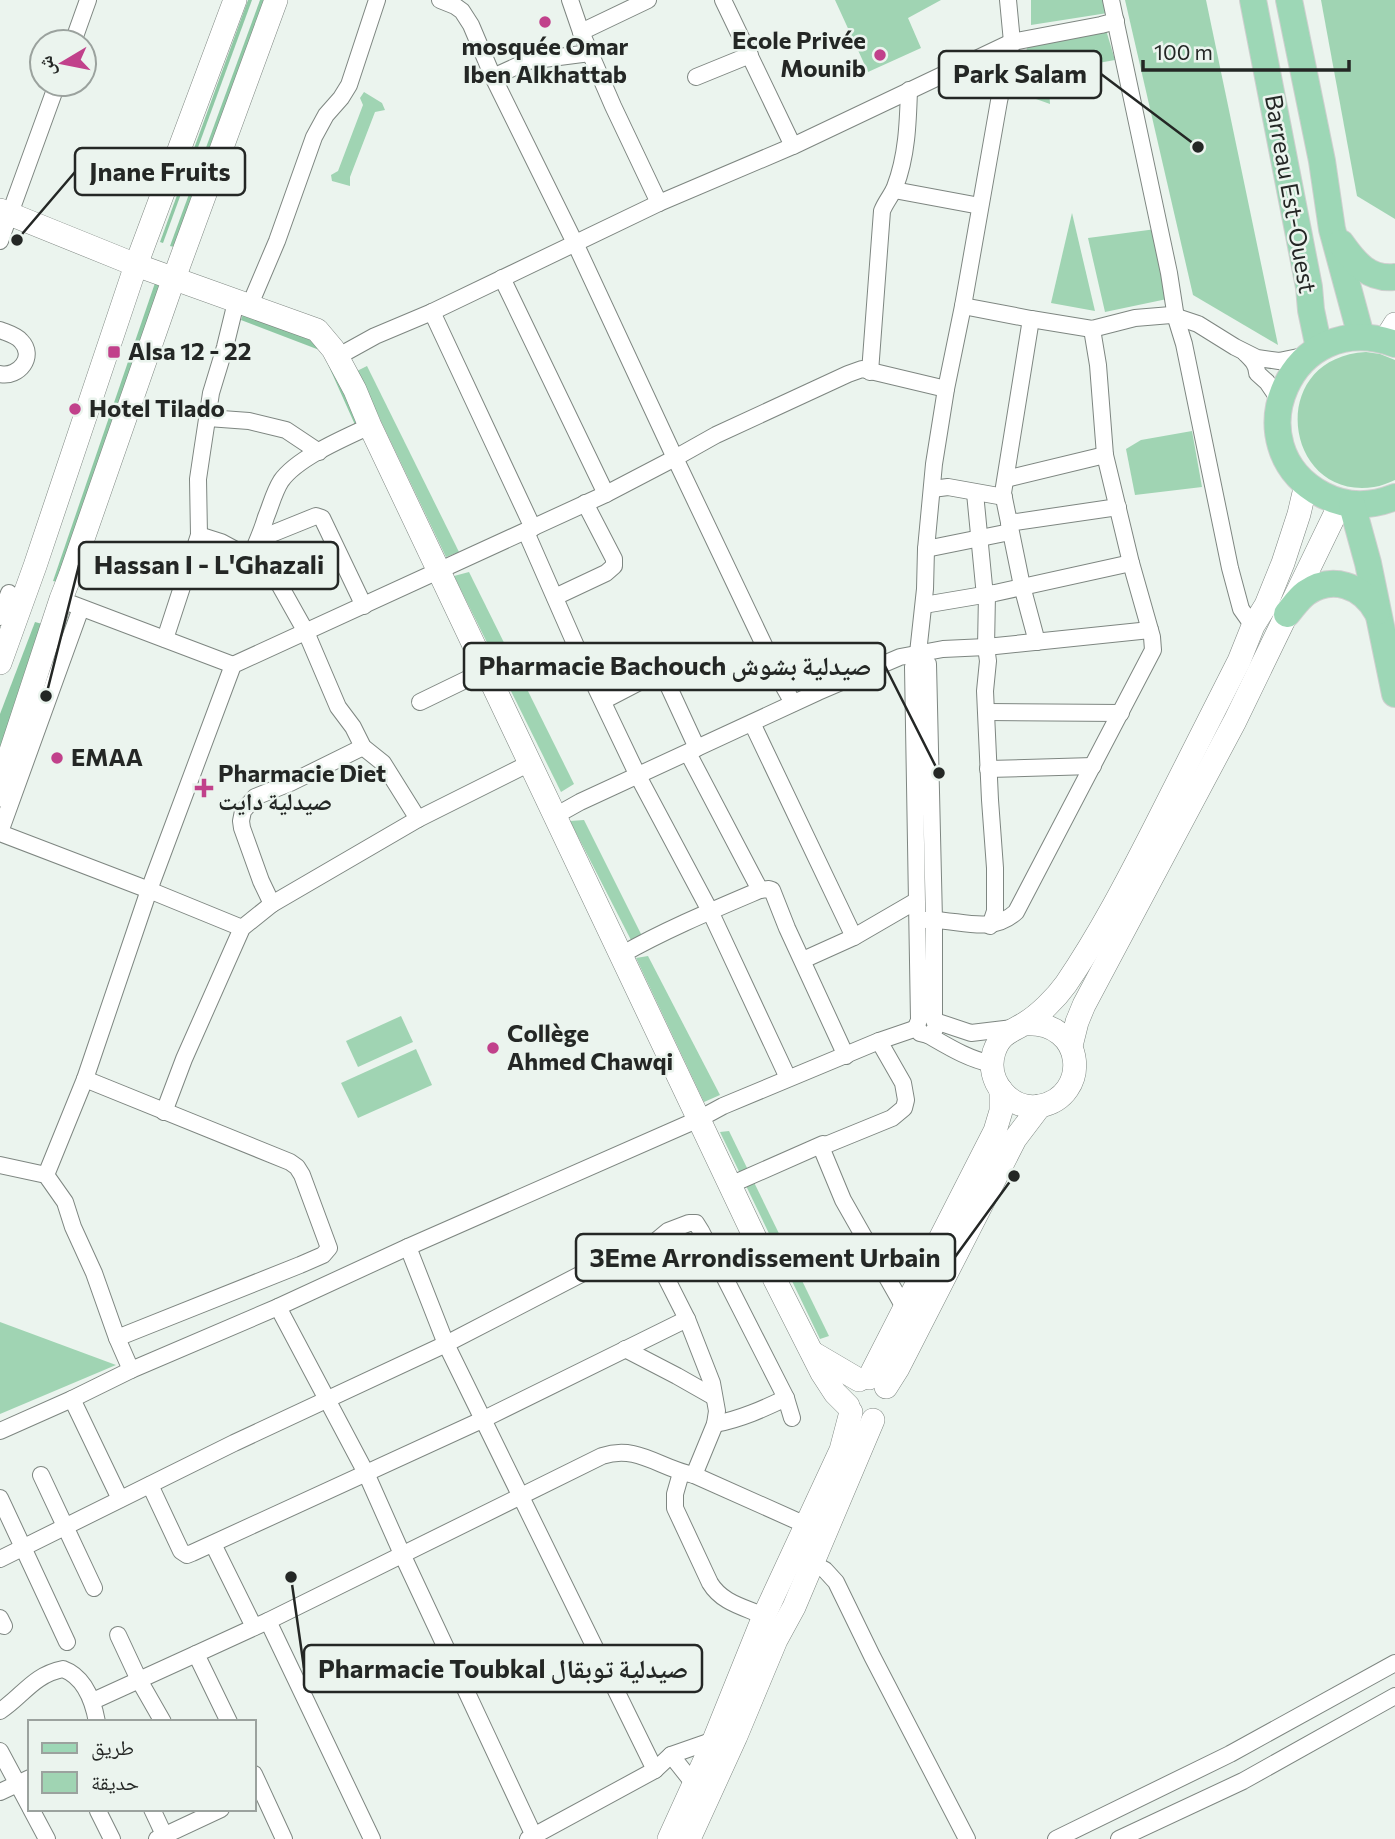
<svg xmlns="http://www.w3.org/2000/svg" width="1395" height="1839" viewBox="0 0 1395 1839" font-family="Commissioner,'Noto Naskh Arabic',sans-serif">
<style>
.green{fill:#a0d4b3}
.forest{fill:#8ec8a4}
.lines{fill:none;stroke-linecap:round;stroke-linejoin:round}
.street-casing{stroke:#7e8681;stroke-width:18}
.secondary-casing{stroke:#7e8681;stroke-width:24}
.primary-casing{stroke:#cfcfcf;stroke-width:28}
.street{stroke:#fff;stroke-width:16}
.secondary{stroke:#fff;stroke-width:23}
.primary{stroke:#9dd7b6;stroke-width:26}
.poi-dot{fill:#c1418b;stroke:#ebf4ee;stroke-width:2.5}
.labels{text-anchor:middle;stroke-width:5;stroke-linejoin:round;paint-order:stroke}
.poi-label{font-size:24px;font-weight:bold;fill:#242725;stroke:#ebf4ee;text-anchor:start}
.street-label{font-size:24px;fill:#242725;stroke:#ebf4ee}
.leader{fill:none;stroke:#242725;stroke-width:2.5}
.callout-dot{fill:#242725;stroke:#ebf4ee;stroke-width:2.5}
.callout{fill:#ebf4ee;stroke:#242725;stroke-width:2.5}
.callout-label{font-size:26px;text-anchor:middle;font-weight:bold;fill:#242725}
</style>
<rect width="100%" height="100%" fill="#ebf4ee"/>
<g class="green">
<path d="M835,0H941L908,18L921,48L868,72Z"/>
<path d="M1031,0H1111L1114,12L1031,25Z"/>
<path d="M1125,0H1206L1278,345L1193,295Z"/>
<path d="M1321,0H1395V219L1357,196Z"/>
<path d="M1106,30L1115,60L1048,72L1050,104L1022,94L1027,46Z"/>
<path d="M364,92L382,103L385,110L375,112L350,177V186L332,181L331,175L338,171L363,105L360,98Z"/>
<path d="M1072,213L1095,311L1051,303Z"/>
<path d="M1156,229L1167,299L1105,312L1088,238Z"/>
<path d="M1366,352L1380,354L1395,360V480C1388,483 1381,486 1374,487C1284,501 1264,358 1366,352Z"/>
<path d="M367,366L459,552L446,557L357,371Z"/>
<path d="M1192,431L1202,487L1135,495L1126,449L1141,440Z"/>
<path d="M469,572L574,784L561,792L454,576Z"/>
<path d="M584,820L643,938L632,942L570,821Z"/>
<path d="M648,956L720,1095L704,1102L636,958Z"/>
<path d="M401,1016L413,1042L358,1067L346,1041Z"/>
<path d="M416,1049L432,1085L358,1118L341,1083Z"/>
<path d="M729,1131L829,1336L820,1339L720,1132Z"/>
<path d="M0,1322L116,1365L0,1414Z"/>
</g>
<g class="forest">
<path d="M248,0H252L163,243L160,242Z"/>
<path d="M260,0H264L174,247L170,246Z"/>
<path d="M156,280L170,284L64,584L53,581Z"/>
<path d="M244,311L331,341L368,424L356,427L322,351L241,320Z"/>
<path d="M35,622L46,625L0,752V714Z"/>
</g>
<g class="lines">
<defs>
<g id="street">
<path d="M440,0L455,6L462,11L471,25L493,77L575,243L675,458L784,687L793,703"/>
<path d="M570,0L581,32L613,106L659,203"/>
<path d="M723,0L793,146"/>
<path d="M1111,0L1169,273L1176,318L1184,344L1230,568L1241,609L1253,626"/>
<path d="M581,32L648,0"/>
<path d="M73,42L88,0"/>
<path d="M493,77L528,61L590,53"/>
<path d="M696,77L750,55"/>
<path d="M894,190L980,206"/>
<path d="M0,241L57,84"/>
<path d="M502,278L606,494"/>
<path d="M963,306L1031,319L1092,329L1135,318L1171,315L1198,324L1235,347L1257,358L1279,361L1308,355"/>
<path d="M249,307L277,241L314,137L326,115L341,98L349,85L377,0"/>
<path d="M432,312L533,528"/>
<path d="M1031,319L1003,493L1022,586L1037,642"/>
<path d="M0,330C7,333 16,335 21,341C36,356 19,378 0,374"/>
<path d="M1245,353C1251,359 1257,364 1257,373L1267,382L1280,401"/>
<path d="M337,357L375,336L432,312L659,203L793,146L1012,42L1101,25L1116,21"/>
<path d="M870,372L882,211C886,201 892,195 895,187C907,156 908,122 909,90"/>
<path d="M208,418L249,421L286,430L319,452"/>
<path d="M1006,479L1105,455"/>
<path d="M932,489L948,487L1004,497"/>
<path d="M975,493L984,586L987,594L986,647L988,661L985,691L990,800L995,868V911L990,926"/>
<path d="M1009,523L1118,507"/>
<path d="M526,532L576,646L638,776L710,911L788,1078"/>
<path d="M199,535L221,542L262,564L274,575L306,632L338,707L353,727L363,747L383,763L418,819"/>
<path d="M259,539L316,516L322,518L364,606"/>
<path d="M926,549L1010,532"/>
<path d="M250,558C256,544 262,531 266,517C271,505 274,492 281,481C297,458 344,438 370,426"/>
<path d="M555,597L606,573L614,566V559L585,503"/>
<path d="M72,604L233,665"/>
<path d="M924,605L995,593L1131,563"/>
<path d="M0,617L9,593"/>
<path d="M165,639L199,535L198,479L202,452L211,393L225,347L236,302"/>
<path d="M918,653L928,664L934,920V1019L936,1027L933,1033L928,1035L920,1033L917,1025L919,1020L913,667L918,653L925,589L926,549L934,464L946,389L963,306L999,101L1012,42L1008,0"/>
<path d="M603,701L653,675H660L667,683L697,748"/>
<path d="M420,702L486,670"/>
<path d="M987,712L1121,713"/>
<path d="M752,723L854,937"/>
<path d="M688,753L760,890"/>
<path d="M988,769L1093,766"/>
<path d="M555,816L580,802L818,692L900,657L943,649L986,647L1150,630"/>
<path d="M0,832L81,608"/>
<path d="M0,833L149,890L242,928"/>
<path d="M272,904L418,819L530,763"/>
<path d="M926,920C957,918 990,936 1016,912L1153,650L1152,637L1131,563L1105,455L1098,365L1092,329"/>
<path d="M621,955C665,930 713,910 760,890L769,889L772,890L787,928L846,1056"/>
<path d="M803,960L854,937L916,901"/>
<path d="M935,1021L971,1033L1013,1028"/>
<path d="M928,1035C949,1047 968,1059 992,1064"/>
<path d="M879,1041L903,1083L906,1100L904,1108L892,1118L821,1147L843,1200L905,1309"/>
<path d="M164,1112L184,1059L242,928L272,904L261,881L242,828L241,821L243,811L255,797L290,783L363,747"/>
<path d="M0,1165L46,1175L65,1202L73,1227L94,1273L117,1338L300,1265L323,1255L329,1248L302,1175L297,1167L290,1162L85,1079"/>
<path d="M46,1175L85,1079L149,890L233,665L606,494L675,458L716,435L848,374L862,369L946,389"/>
<path d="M730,1185L823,1144L821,1147"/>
<path d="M650,1246L687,1319L712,1383L717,1411L715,1424L694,1475"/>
<path d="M408,1247L446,1344L655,1770"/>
<path d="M278,1307L366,1473L402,1554L534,1836"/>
<path d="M117,1338L131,1370"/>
<path d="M625,1349L677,1376L714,1397"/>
<path d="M72,1399L120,1499"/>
<path d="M715,1424C741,1419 763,1409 786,1398L792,1418"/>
<path d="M0,1431L72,1399L131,1370L278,1307L408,1247L699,1119L723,1106L879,1041L917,1028"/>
<path d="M681,1473L675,1494V1508L710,1583C722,1603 744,1607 764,1616"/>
<path d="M41,1475L94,1588"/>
<path d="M150,1485L181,1551L187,1555L192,1553L484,1419L687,1319"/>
<path d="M0,1498L67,1642"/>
<path d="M213,1544L254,1627"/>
<path d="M0,1559L234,1443L446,1344L616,1256L639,1247L650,1246L668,1231L689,1223H696L701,1231L786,1398"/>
<path d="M812,1563L825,1570L836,1582L872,1656L967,1839"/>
<path d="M0,1618L4,1626"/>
<path d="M268,1621L372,1839"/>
<path d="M118,1635L139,1680L163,1722"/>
<path d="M93,1701L196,1654"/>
<path d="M0,1711C23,1696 33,1675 63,1669C85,1677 93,1700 97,1722"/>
<path d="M229,1722L196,1654L268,1621L602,1456C638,1444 660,1469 694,1475L806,1525"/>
<path d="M0,1751L30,1807"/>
<path d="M671,1755L694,1784"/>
<path d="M254,1774L284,1839"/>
<path d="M0,1792L30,1778"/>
<path d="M31,1809L47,1839"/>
<path d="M152,1809L166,1839"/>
<path d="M98,1811L112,1839"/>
<path d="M157,1839L221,1809"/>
<path d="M528,1839L655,1770L671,1755L714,1740"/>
<path d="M1056,1839L1230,1754L1395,1663"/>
<path d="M1119,1839L1243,1781L1395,1696"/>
</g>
<g id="secondary">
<path d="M0,210L136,265L317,330L333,349L355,390L370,426L775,1280L822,1373L835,1393L848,1406"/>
<path d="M1385,340L1395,324"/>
<path d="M0,663L35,566L136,265L235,0"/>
<path d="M0,795L8,760L61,599L70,576L169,292L276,0"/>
<path d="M1024,1024C1087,1020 1090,1097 1040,1106C1010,1111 985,1081 994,1052C1000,1034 1010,1032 1024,1024C1039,1015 1056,998 1066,984C1100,934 1128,880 1155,827C1183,772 1211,716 1239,661L1253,626L1266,605L1283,563L1299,514L1306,484"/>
<path d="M1071,1046L1077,1022L1084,1005L1235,721L1341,502"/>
<path d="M813,1353L859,1380"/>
<path d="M869,1378L995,1131L1001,1111V1090"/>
<path d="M886,1387L898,1368L1015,1139L1040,1106"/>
<path d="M669,1839L714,1740L764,1616L841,1450L851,1412"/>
<path d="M689,1839L736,1736L776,1640L794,1607L873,1420"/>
</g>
<g id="primary">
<path d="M1253,0L1309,287L1311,310L1319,348"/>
<path d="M1289,0L1322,161L1332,229L1361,336"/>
<path d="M1341,243C1355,263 1369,280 1395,277"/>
<path d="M1395,344C1291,305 1231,447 1323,495C1346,507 1370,507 1395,497"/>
<path d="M1352,505L1368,563L1395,694"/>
<path d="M1287,614C1293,607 1298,599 1306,593C1332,575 1362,585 1377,612"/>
</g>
</defs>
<use href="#street" class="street-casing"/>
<use href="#secondary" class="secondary-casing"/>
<use href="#primary" class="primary-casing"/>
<use href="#street" class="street"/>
<use href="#secondary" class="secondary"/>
<use href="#primary" class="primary"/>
</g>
<g class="poi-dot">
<circle cx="545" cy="22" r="7"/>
<circle cx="880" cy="55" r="7"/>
<rect x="107" y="345" width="14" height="14" rx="3.5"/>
<circle cx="75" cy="409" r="7"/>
<circle cx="57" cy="758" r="7"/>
<path d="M200.5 777.5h7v7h7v7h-7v7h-7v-7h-7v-7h7z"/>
<circle cx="493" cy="1048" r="7"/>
</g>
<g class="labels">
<g class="poi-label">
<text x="866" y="49" text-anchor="end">Ecole Privée<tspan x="866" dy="28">Mounib</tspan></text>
<text x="545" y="55" text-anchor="middle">mosquée Omar<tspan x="545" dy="28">Iben Alkhattab</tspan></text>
<text x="128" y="360">Alsa 12 - 22</text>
<text x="89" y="417">Hotel Tilado</text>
<text x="71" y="766">EMAA</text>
<text x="218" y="782">Pharmacie Diet<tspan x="218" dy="28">صيدلية دايت</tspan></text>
<text x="507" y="1042">Collège<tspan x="507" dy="28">Ahmed Chawqi</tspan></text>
</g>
<g class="street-label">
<text transform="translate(1290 194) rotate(80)" y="8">Barreau Est-Ouest</text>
</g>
</g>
<path class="leader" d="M1198 147L1101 74M17 240L75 172M46 696L79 565M939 773L885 666M1014 1176L955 1257M291 1577L304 1668"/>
<g class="callout-dot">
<circle cx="1198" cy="147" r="7"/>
<circle cx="17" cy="240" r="7"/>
<circle cx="46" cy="696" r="7"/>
<circle cx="939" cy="773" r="7"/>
<circle cx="1014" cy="1176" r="7"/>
<circle cx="291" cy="1577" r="7"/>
</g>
<g class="callout">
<rect x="939" y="51" width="162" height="47" rx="7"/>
<rect x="75" y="148" width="170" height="47" rx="7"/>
<rect x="79" y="542" width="259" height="47" rx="7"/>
<rect x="464" y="643" width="421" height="47" rx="7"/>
<rect x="576" y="1234" width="379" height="47" rx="7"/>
<rect x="304" y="1645" width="398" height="47" rx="7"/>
</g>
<g class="callout-label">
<text x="1020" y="83">Park Salam</text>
<text x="160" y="181">Jnane Fruits</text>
<text x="209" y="574">Hassan I - L'Ghazali</text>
<text x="675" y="675">Pharmacie Bachouch صيدلية بشوش</text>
<text x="765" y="1267">3Eme Arrondissement Urbain</text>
<text x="503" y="1678">Pharmacie Toubkal صيدلية توبقال</text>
</g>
<rect x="28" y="1720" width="228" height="91" fill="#ebf4ee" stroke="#9ba29e" stroke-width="2"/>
<rect x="42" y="1743" width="35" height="10" fill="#9dd7b6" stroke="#9ba29e" stroke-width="2"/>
<text x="91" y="1755" font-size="21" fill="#242725">طريق</text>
<rect x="42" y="1772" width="35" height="21" fill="#a0d4b3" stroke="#9ba29e" stroke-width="2"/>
<text x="91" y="1790" font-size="21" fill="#242725">حديقة</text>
<g transform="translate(63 63) rotate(260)"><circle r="33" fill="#ebf4ee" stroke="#9ba29e" stroke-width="2"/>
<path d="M0-5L12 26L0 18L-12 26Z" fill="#c1418b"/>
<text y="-10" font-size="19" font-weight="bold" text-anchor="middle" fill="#242725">ش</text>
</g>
<path d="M1143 60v10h206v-10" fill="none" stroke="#242725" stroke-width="3.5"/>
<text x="1154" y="60" font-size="21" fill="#242725" stroke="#ebf4ee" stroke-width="5" paint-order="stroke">100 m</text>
</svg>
